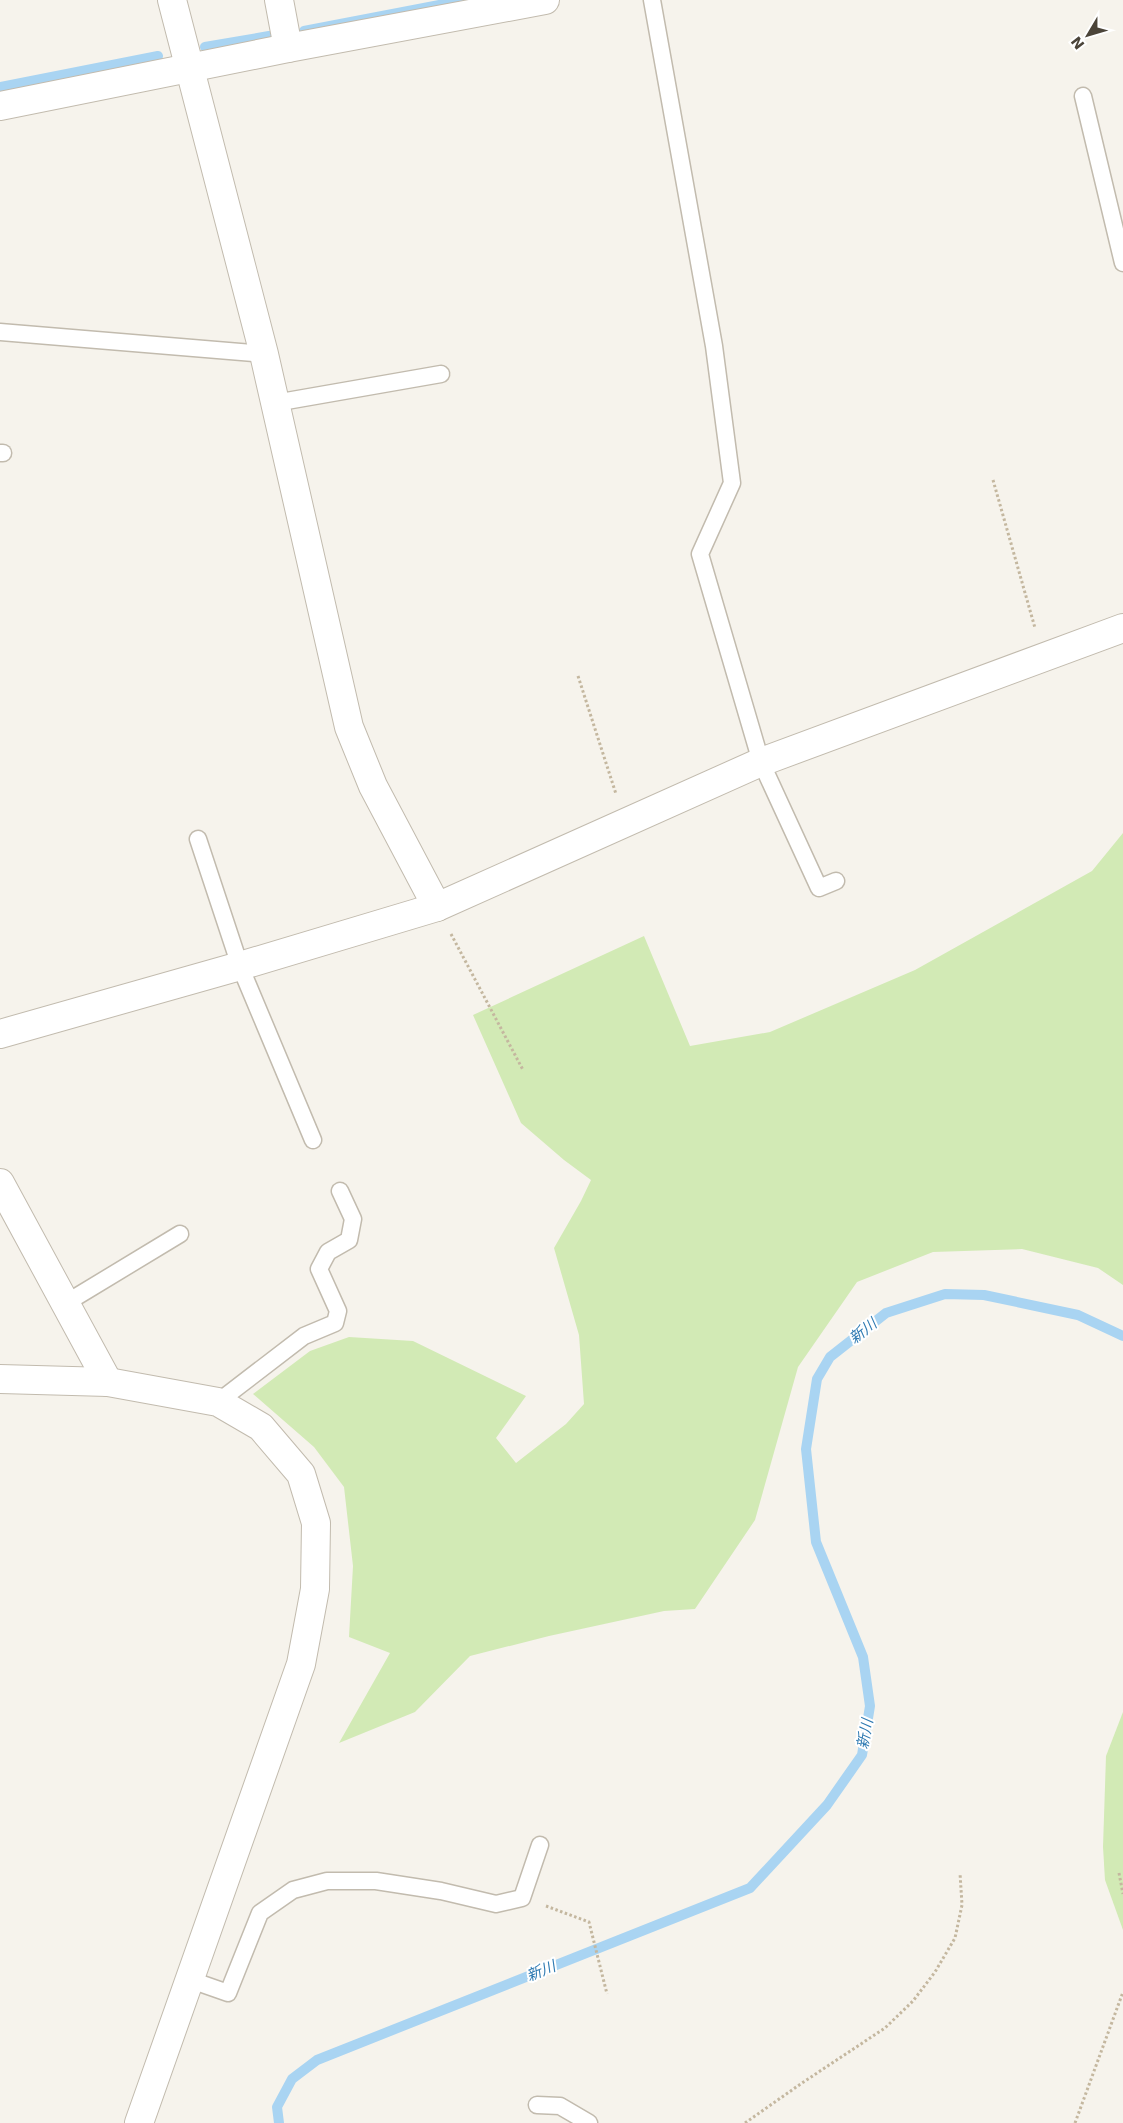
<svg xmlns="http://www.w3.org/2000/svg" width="1123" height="2123" viewBox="0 0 1123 2123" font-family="'DejaVu Sans','Noto Sans JP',sans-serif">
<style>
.green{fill:#d2eab5}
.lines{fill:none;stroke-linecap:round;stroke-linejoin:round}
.stream{stroke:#a9d4f2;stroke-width:10}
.lane-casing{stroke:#c2bbae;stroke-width:19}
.street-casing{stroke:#c2bbae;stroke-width:30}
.path{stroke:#c4b79f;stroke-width:3;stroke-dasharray:2.5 2.5;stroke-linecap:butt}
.lane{stroke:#fff;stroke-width:16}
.street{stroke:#fff;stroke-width:28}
.labels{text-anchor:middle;stroke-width:4;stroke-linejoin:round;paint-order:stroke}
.water-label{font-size:15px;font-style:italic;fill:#2e7ab2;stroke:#fff}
</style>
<rect width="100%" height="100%" fill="#f6f3ec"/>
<g class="green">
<path d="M1123,833V1285L1098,1268L1022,1249L933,1252L857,1282L798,1367L755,1520L695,1609L664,1611L549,1636L470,1656L415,1712L339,1743L390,1653L349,1637L353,1566L344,1487L314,1447L253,1394L310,1351L349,1337L413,1341L526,1396L496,1438L516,1463L566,1424L584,1404L579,1335L554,1248L581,1201L591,1180L564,1160L521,1123L473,1015L644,936L690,1046L770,1032L915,970L1092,871Z"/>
<path d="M1123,1712V1930L1105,1880L1103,1847L1106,1756Z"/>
</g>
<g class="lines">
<g class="stream">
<path d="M304,31L465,0"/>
<path d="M205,47L269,36"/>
<path d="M0,87L158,56"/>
<path d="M279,2123L277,2107L292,2079L317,2060L750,1888L827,1805L862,1755L870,1706L863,1657L816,1542L806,1449L817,1379L830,1357L886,1313L945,1294L984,1295L1078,1315L1123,1336"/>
</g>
<defs>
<g id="lane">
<path d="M652,0L714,346L732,483L700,554L761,762L819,888L836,881"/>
<path d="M1083,96L1123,263"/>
<path d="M0,332L264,354"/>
<path d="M275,403L441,374"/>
<path d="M0,453H3"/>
<path d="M198,839L240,966L313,1140"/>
<path d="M66,1303L180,1234"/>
<path d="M218,1402L304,1336L335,1323L338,1311L319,1269L328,1252L349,1240L353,1219L340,1191"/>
<path d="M188,1979L228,1993L260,1913L293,1890L327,1881H376L441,1891L496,1904L522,1898L540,1845"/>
<path d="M537,2105L560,2106L589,2123"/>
</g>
<g id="street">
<path d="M172,0L264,354L349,727L373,786L437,907"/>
<path d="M279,0L288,48"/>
<path d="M0,106L288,48L545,0"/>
<path d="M0,1034L240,966L437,907L761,762L1123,628"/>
<path d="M0,1183L108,1382"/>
<path d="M0,1379L108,1382L218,1402L261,1427L301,1474L316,1523L315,1589L301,1664L139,2123"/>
</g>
</defs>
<use href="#lane" class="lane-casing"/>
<use href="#street" class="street-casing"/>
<g class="path">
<path d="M993,480L1035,628"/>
<path d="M578,676L616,794"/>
<path d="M451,934L523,1070"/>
<path d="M1119,1873L1123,1894"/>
<path d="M546,1906L589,1922L607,1994"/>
<path d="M745,2123L802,2083L885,2028L913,2001L935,1972L955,1938L962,1905L960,1873"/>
<path d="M1075,2123L1123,1992"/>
</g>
<use href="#lane" class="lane"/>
<use href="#street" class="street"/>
</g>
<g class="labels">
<g class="water-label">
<text transform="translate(863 1331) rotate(-38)" y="5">新川</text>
<text transform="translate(865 1734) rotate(-80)" y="5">新川</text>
<text transform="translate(541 1971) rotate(-22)" y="5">新川</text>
</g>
</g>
<g transform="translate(1088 35) rotate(232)" stroke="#ffffff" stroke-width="4" paint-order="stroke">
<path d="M0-4L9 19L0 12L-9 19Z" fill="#4b4439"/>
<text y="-8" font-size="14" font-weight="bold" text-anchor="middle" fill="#4b4439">N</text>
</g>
</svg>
